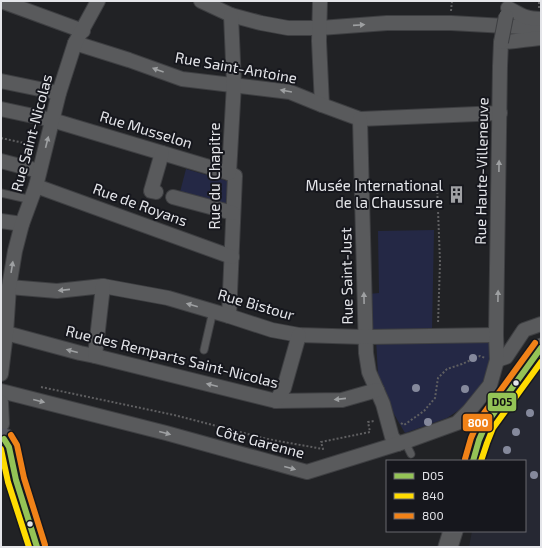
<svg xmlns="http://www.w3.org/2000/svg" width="542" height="548" viewBox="0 0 542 548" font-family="'Exo 2',sans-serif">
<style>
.built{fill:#262833}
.green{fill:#242845}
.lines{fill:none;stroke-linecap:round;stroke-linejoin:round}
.lane-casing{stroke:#3e3f42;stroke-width:9}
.street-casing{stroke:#3e3f42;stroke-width:16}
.secondary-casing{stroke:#3e3f42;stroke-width:21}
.primary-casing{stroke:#3e3f42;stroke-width:23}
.path{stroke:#5f5f61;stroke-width:2;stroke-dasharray:2 2;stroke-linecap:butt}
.lane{stroke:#595a5c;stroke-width:7}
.street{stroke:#595a5c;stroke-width:14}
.secondary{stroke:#595a5c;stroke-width:19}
.primary{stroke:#575860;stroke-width:21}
.street-bridge-casing{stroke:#3e3f42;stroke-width:16;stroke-linecap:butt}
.street-bridge{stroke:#595a5c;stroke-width:14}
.bus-1-casing{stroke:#16171d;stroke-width:9}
.bus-2-casing{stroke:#16171d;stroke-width:9}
.bus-3-casing{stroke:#16171d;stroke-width:9}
.bus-1{stroke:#94c356;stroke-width:6}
.bus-2{stroke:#ffdb01;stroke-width:6}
.bus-3{stroke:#f08218;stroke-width:6}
.tree{fill:#85899c}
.oneway{fill:#9ea0a2}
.bus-dot{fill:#e4e5e9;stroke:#16171d;stroke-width:1.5}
.labels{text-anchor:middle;stroke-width:4;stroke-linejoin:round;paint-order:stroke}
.street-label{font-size:15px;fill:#e4e5e9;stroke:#16171d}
.poi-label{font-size:15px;fill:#e4e5e9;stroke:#16171d;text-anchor:end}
.line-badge{stroke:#16171d;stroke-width:1.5}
.badge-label{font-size:11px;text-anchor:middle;font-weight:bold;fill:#fff}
.pale-badge-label{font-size:11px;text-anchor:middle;font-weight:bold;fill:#111}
</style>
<rect width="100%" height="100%" fill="#212225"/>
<path class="built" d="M541,361V547H469L472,531H525V461H481L482,453L491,435Z"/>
<g class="green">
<path d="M186,169L227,181V205L180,192Z"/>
<path d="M434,230L432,331L369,330L368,294L379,293L378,231Z"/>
<path d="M376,339H489V372L484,382L462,408L447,418L405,433L391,409L378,375Z"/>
</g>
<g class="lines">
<defs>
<g id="lane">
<path d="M1,193L32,200"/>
<path d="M204,350L213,311"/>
<path d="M402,444L407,446L411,454"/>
</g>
<g id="street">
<path d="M1,1L83,31"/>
<path d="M201,1L231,15L261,23L288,28H320L387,23H451L541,28"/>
<path d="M320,1L319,41L322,105"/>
<path d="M508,8C521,15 525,19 541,19"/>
<path d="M75,43L129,60L182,79L290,92L322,105L360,119L500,113"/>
<path d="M1,81L59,93"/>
<path d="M1,109L52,120L229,173L235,176L229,316"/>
<path d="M360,119L366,353L369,372L383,404L392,437L398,444"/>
<path d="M1,161L39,171"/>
<path d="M229,173L234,84L231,15"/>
<path d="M36,186L232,257"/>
<path d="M156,192L151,191L162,153"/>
<path d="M173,197L233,213"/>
<path d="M1,221L22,224"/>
<path d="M9,287L57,291L103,286L168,298L229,316L272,330L299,335L365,337L496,335"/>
<path d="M6,333L80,353L95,356L276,401L342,400L377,390"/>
<path d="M95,356L103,286"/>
<path d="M497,360L506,357L524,330L541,324"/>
<path d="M1,374L6,333L9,287L15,251L22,224L36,186L59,93L75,43L98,1"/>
<path d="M1,391L166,433L307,472L410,440L457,423L469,411L490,385L497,360L496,335L500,66L501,42C515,42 527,39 541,38"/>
<path d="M276,401L284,388L299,335"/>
<path d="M1,402L2,424"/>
</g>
<g id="secondary">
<path d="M473,461L479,440L486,424L541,348"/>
<path d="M448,547L453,531"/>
</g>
<path id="primary" d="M4,439L9,447L16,480L37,547"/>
</defs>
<use href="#lane" class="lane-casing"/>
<use href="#street" class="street-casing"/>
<use href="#secondary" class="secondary-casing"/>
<use href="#primary" class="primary-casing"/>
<g class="path">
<path d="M539,8V1"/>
<path d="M451,11L452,1"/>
<path d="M1,138L33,145"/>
<path d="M437,184L440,262L438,324"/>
<path d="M41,387L174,415L267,439L323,449L321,442L370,432L368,422L374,421"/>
<path d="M401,423L404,425L424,411L435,398L438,378L447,369L462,364L480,356L485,358"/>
</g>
<use href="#lane" class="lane"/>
<use href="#street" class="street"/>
<use href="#secondary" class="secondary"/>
<use href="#primary" class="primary"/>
<defs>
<path id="street-bridge" d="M501,42L506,16"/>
</defs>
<use href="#street-bridge" class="street-bridge-casing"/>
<use href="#street-bridge" class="street-bridge"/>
<defs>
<g id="bus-1">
<path d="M4,439L9,447L16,480L37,547"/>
<path d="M473,461L479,440L486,424L541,348"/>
</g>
<g id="bus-2">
<path d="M1,449L8,482L29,547"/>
<path d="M481,461L487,443L493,428L541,362"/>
</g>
<g id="bus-3">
<path d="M11,435L17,445L24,478L45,545"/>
<path d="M465,459L471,438L479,420L535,343"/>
</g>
</defs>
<use href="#bus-1" class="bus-1-casing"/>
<use href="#bus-2" class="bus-2-casing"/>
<use href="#bus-3" class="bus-3-casing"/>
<use href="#bus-1" class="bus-1"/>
<use href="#bus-2" class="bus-2"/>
<use href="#bus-3" class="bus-3"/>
</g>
<g class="tree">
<circle cx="473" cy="358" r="4"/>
<circle cx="416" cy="388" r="4"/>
<circle cx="465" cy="389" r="4"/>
<circle cx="530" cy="413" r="4"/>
<circle cx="428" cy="422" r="4"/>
<circle cx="516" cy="432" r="4"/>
<circle cx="507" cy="450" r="4"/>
<circle cx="534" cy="475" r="4"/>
</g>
<defs><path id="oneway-solid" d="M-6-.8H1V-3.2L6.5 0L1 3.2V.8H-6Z"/></defs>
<g class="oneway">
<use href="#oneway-solid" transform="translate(359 25) rotate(-4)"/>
<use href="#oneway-solid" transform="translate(158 70) rotate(-160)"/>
<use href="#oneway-solid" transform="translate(286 91) rotate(-170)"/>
<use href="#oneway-solid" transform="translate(47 142) rotate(-76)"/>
<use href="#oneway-solid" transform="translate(499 166) rotate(-89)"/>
<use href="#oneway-solid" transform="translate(12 267) rotate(-81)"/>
<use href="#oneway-solid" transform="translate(64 290) rotate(174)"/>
<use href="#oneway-solid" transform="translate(498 296) rotate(-89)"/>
<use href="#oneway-solid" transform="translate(364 298) rotate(-91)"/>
<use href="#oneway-solid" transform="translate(192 305) rotate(-164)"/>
<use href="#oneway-solid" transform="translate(72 351) rotate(-165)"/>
<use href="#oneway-solid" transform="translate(212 385) rotate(-166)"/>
<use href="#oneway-solid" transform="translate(340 399) rotate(174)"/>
<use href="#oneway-solid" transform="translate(39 401) rotate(14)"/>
<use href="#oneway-solid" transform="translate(165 433) rotate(15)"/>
<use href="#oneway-solid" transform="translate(290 468) rotate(15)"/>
</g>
<defs>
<symbol id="building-bare" viewBox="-9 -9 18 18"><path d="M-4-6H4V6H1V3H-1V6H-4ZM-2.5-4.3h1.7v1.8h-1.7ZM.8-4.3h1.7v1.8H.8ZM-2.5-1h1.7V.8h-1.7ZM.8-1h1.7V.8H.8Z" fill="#a0a1a4" stroke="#16171d" stroke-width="2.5" paint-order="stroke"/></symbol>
</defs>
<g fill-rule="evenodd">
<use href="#building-bare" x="444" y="182" width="25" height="25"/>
</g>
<g class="bus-dot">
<circle cx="516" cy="383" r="3.5"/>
<circle cx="30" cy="524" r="3.5"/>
</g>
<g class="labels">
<g class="street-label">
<text transform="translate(236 68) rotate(10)" y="5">Rue Saint-Antoine</text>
<text transform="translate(146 130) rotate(17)" y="5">Rue Musselon</text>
<text transform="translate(32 133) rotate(-75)" y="5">Rue Saint-Nicolas</text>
<text transform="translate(482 171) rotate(-89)" y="5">Rue Haute-Villeneuve</text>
<text transform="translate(215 176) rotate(-90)" y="5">Rue du Chapitre</text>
<text transform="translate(140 205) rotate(20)" y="5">Rue de Royans</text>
<text transform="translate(347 276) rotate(-91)" y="5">Rue Saint-Just</text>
<text transform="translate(256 305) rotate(16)" y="5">Rue Bistour</text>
<text transform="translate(172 357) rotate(14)" y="5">Rue des Remparts Saint-Nicolas</text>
<text transform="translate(260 442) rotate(15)" y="5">Côte Garenne</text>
</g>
<g class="poi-label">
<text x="443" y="191">Musée International<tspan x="443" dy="17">de la Chaussure</tspan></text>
</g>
</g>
<g class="line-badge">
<rect x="487" y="392" width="30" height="20" rx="4" fill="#94c356"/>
<rect x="462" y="413" width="31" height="19" rx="4" fill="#f08218"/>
</g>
<g class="badge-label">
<text x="478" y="427">800</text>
</g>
<g class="pale-badge-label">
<text x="502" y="406">D05</text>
</g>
<rect width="542" height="548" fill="none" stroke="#e4e5e9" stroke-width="4"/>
<rect x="386" y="460" width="140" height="72" fill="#16171d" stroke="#68696f"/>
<rect x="394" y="473" width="20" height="6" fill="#94c356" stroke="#68696f"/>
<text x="422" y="480" font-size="12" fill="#e4e5e9">D05</text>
<rect x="394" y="493" width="20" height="6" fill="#ffdb01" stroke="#68696f"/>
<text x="422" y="500" font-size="12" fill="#e4e5e9">840</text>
<rect x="394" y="513" width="20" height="6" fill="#f08218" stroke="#68696f"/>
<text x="422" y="520" font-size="12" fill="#e4e5e9">800</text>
</svg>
